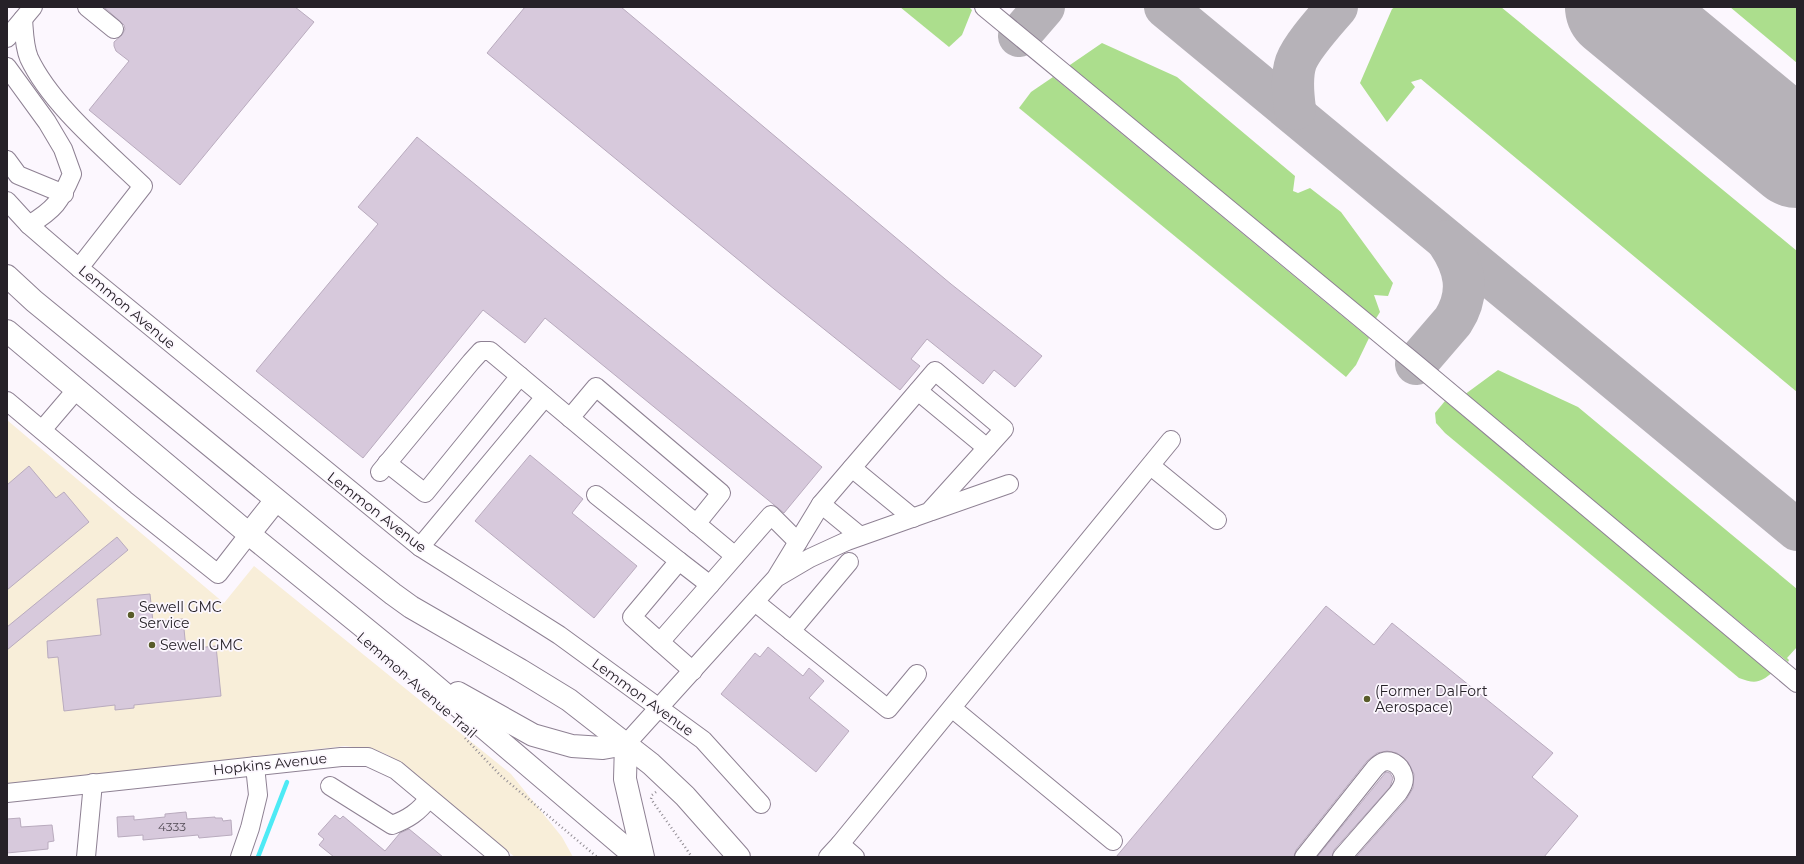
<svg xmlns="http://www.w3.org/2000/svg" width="1804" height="864" viewBox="0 0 1804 864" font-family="Montserrat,sans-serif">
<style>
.commercial{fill:#f8eed9}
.green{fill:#acde8d}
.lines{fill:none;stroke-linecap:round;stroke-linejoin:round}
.stream{stroke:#4deaf5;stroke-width:4.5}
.taxiway{stroke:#b6b2b8;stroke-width:42}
.runway{stroke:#b6b2b8;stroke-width:106}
.building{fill:#d7c9dc;stroke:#b9abbe}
.minor-casing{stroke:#8e8193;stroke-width:20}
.major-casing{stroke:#8e8193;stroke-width:24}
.path{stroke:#908b92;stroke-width:2.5;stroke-dasharray:1 3;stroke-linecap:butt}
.minor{stroke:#fff;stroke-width:18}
.major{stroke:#fff;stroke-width:22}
.poi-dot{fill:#595c2a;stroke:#fcf7fe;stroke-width:1.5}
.labels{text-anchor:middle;stroke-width:3.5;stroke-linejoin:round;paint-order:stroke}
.number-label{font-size:12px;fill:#524b55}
.street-label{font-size:14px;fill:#262128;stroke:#fcf7fe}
.poi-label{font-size:14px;fill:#262128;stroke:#fcf7fe;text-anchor:start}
</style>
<rect width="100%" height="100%" fill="#fcf7fe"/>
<path class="commercial" d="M7,420L224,603L254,566L511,774L562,837L573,857H515L388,755L376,750L345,746L7,785Z"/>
<g class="green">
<path d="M900,7H969L972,10L962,35L949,47Z"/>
<path d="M1395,7H1501L1797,251V392L1421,79L1411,82L1415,87L1387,122L1360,83L1392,9Z"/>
<path d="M1730,7H1797V63Z"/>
<path d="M1102,43L1177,77L1295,176L1293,191L1298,193L1310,188L1341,212L1393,283L1388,296L1374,295L1380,312L1375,320L1067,67Z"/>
<path d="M1053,77L1369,338L1356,365L1346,377L1019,108L1031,92Z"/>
<path d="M1498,370L1578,407L1797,589V647L1787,658L1789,660L1788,662L1464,395Z"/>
<path d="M1445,401L1773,672C1760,683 1755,684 1739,678L1445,433L1436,423L1435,413Z"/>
</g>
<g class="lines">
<path class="stream" d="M258,857L287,782"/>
<g class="taxiway">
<path d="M1165,7L1797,530"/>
<path d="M1019,36L1044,7"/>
<path d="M1295,109C1293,94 1291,77 1296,62C1302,46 1325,21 1337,7"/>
<path d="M1416,364L1453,321C1471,293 1465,267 1447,241"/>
</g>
<path class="runway" d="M1618,7L1797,155"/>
</g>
<g class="building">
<path d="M104,7H295L314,22L180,185L89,110L129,61L116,51L114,46V42L122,35L125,29L124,25Z"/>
<path d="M525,7H621L951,284L1042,356L1015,387L994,370L983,384L927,339L911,359L920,366L900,390L774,289L487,53Z"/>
<path d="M417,137L822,467L784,513L545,318L525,343L483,310L363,458L256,371L378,224L358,207Z"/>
<path d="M530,455L583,499L572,513L637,566L594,618L475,521Z"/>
<path d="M29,466L56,498L64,492L89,522L7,590V485Z"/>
<path d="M117,537L128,550L7,650V627Z"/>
<path d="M150,594L153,622L183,619L186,649L216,646L221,696L134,705V708L115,710V705L64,711L58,657L48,658L47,641L101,635L97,599Z"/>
<path d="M1326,606L1374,645L1392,623L1553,753L1532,777L1578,816L1544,857H1356L1406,800L1413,788L1414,774L1408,762L1397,753L1387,751L1377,753L1367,761L1296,850L1294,857H1116Z"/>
<path d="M768,647L803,676L809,668L824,681L809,698L849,731L816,772L721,694L755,653L760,657Z"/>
<path d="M1386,772L1390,773L1393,778L1390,787L1334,850L1332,857H1317Z"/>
<path d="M186,812L187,819L215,817V818H222L223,821L231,820L232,835L199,838L198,835L143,840V835L118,837L117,817L134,816V820L165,817V814Z"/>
<path d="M335,815L340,819L343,816L385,851L400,833L409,829L443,857H334L319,845L324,839L318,834Z"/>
<path d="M20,818L21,827L52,825L54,841L48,842V849L7,853V819Z"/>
</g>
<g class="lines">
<defs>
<g id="minor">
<path d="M87,7L114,29"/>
<path d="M984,7L1416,364L1797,683"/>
<path d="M23,19C24,31 24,46 29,58C51,105 106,150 143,186L79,268"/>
<path d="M7,38L33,7"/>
<path d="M7,67L47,122L63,149L72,174C60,202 55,209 29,225"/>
<path d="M7,160L18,175L64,194"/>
<path d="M7,201L29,225L79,268L420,547L559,635L703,740L761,804"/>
<path d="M918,391L987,448"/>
<path d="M7,401L125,500L218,574L249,534"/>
<path d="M570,418L596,387L721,493L696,524"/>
<path d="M42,430L77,389"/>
<path d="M387,463L425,493L520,376"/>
<path d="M1151,466L1217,520"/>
<path d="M852,468L913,518"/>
<path d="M380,472L471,362L481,351H490L735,556"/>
<path d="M596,495L679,561"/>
<path d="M821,504L860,536"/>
<path d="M932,511L1009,484"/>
<path d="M420,547L545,397"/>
<path d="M755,602L888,709L917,674"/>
<path d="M791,631L849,562"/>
<path d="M660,642L632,617L679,561L710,585"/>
<path d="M693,671L660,642L771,515L798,542"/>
<path d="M952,708L1113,841"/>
<path d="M626,744L776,578L821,504L935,371L1004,429L929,512L847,541L810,558L776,578"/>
<path d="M330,786L392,825C408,819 419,812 429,798"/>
<path d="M7,793L341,757H368L396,770L500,857"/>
<path d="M840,844L1171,440"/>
<path d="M86,857L93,783"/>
<path d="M240,857L250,828L258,795L255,766"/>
<path d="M828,857L840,844L855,857"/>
<path d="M1304,857L1375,768C1377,766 1380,763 1383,762C1396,758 1407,773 1403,784C1402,787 1400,790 1398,793L1342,857"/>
</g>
<g id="major">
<path d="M7,276L34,301L355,564L393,594L411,607L520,670L569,700L651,764L685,796L739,857"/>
<path d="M7,331L249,534L415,669L636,857"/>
<path d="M249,534L276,500"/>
<path d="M458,693L533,735L572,746L603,748L626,744"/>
<path d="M626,744L625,779L643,857"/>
</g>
</defs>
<use href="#minor" class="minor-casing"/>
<use href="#major" class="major-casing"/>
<g class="path">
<path d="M465,738L500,775L597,857"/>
<path d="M656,792L652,795L651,799L692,857"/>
</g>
<use href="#minor" class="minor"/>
<use href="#major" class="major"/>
</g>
<g class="poi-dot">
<circle cx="131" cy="615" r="4"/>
<circle cx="152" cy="645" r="4"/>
<circle cx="1367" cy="699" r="4"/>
</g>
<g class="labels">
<g class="number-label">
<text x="172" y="831">4333</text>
</g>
<g class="street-label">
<text transform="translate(127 307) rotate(40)" y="5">Lemmon Avenue</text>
<text transform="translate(377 512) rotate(38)" y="5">Lemmon Avenue</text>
<text transform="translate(417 685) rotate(41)" y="5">Lemmon Avenue Trail</text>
<text transform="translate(643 697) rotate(36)" y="5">Lemmon Avenue</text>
<text transform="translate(270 764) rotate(-6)" y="5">Hopkins Avenue</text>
</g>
<g class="poi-label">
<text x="139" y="612">Sewell GMC<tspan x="139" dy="16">Service</tspan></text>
<text x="160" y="650">Sewell GMC</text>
<text x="1375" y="696">(Former DalFort<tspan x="1375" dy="16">Aerospace)</tspan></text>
</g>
</g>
<rect width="1804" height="864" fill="none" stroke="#262128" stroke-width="16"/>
</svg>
